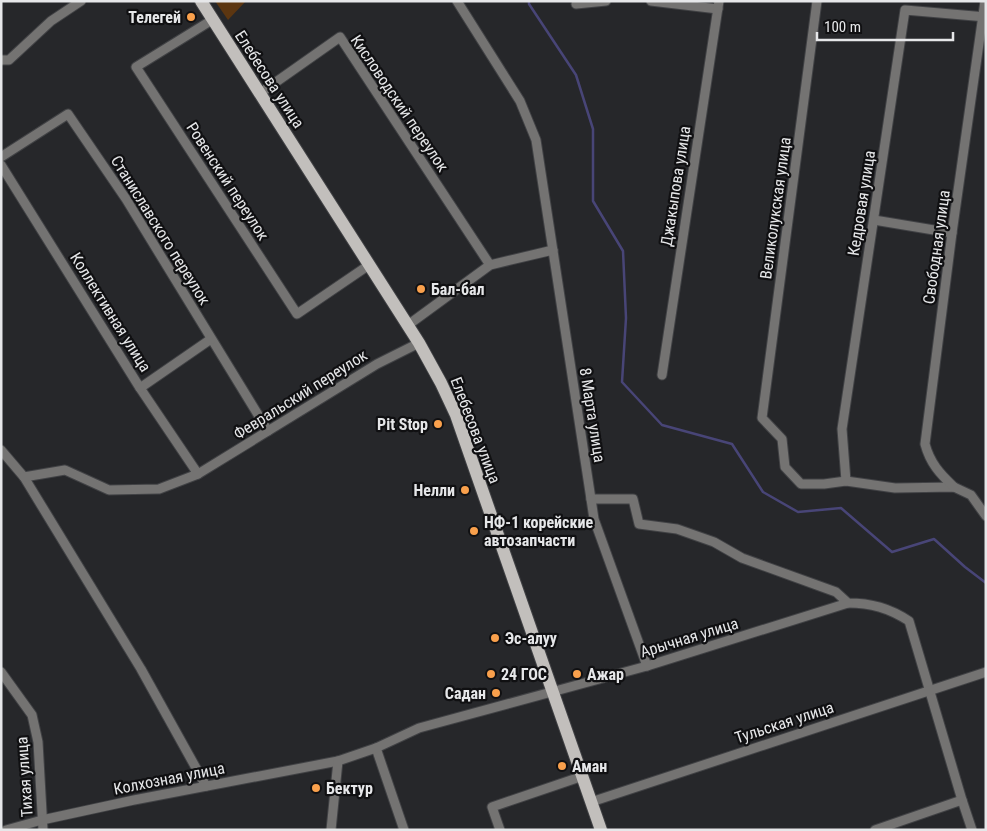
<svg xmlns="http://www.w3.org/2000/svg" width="987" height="831" viewBox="0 0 987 831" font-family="'Roboto Condensed',sans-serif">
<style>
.green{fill:#5c3611}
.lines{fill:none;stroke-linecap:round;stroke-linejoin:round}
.stream{stroke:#484577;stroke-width:2.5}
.minor-casing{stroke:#414245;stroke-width:11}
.primary-casing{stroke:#414245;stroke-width:14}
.minor{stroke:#747372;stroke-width:9}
.primary{stroke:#c2bfbc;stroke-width:12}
.poi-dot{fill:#f9a04c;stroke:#101012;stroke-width:2}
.labels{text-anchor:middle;stroke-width:4.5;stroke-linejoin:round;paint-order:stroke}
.poi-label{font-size:16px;font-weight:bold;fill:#e6e7e9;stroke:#101012;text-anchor:start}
.street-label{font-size:16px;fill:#e6e7e9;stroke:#101012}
</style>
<rect width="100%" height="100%" fill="#26272a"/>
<path class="green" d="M215,1H246L228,20Z"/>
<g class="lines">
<path class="stream" d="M529,1V4L576,75L593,129V201L623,251L626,318L622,382L662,425L732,444L763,492L798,512L841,508L892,552L934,539L965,567L986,583"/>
<defs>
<g id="minor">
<path d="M457,1L520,101L536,140L591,499H633L639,524L677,529L714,542L742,558L836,592L848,603C871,603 889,608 909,621L962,800"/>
<path d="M651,1L718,9"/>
<path d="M817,1L762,418L782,439L785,467L801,484H824L846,481L895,488L954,487L971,495L986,516"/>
<path d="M576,4L606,1"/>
<path d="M212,20L136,67L297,314L369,265"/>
<path d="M1,60H9L51,21L81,1"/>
<path d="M259,94L340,37L490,265"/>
<path d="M1,157L68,114L126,199L268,431"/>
<path d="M1,165L140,388L198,474"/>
<path d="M874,220L952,233"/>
<path d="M408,325L490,265L553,250"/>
<path d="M662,375L719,1"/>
<path d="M140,388L211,339"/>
<path d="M1,450L24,477L141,669L206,786"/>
<path d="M24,477L65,470L109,490L159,489L198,474L377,364L419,343"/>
<path d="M846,481L842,429L905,10L986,17"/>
<path d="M954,487C940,474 930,463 925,444L952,233L985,1"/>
<path d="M591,499L594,519L647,666"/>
<path d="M1,672L32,715L38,742L43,830"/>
<path d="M376,748L404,830"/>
<path d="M591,802L986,672"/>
<path d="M6,830L42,820L134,800L338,761L376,748L419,728L647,666L848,603"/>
<path d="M331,830L338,761"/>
<path d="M500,830L492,807L583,776"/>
<path d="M875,830L962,800L972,830"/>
</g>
<path id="primary" d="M201,1L419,343L441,383L456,415L601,830"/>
</defs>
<use href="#minor" class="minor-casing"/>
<use href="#primary" class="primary-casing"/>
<use href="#minor" class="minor"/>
<use href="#primary" class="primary"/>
</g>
<g class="poi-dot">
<circle cx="191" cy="17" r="5"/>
<circle cx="421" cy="289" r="5"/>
<circle cx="438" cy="424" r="5"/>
<circle cx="465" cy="490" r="5"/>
<circle cx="474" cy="531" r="5"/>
<circle cx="495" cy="638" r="5"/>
<circle cx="491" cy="674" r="5"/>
<circle cx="577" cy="674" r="5"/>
<circle cx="496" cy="693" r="5"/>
<circle cx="562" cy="766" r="5"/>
<circle cx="316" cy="788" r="5"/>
</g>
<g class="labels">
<g class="poi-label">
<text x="181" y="23" text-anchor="end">Телегей</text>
<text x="431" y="295">Бал-бал</text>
<text x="428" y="430" text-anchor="end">Pit Stop</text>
<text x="455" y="496" text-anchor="end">Нелли</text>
<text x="484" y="528">НФ-1 корейские<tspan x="484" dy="18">автозапчасти</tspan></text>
<text x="505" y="644">Эс-алуу</text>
<text x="501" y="680">24 ГОС</text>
<text x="587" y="680">Ажар</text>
<text x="486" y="699" text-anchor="end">Садан</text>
<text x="572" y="772">Аман</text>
<text x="326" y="794">Бектур</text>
</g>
<g class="street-label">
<text transform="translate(270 79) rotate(57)" y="6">Елебесова улица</text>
<text transform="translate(400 103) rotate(56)" y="6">Кисловодский переулок</text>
<text transform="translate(228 181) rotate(57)" y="6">Ровенский переулок</text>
<text transform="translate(675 186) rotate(-81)" y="6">Джакыпова улица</text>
<text transform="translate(861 203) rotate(-81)" y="6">Кедровая улица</text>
<text transform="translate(775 208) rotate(-82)" y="6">Великолукская улица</text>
<text transform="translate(161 230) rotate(58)" y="6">Станиславского переулок</text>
<text transform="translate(936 247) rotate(-82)" y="6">Свободная улица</text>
<text transform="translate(111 312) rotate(58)" y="6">Коллективная улица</text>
<text transform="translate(300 394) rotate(-32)" y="6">Февральский переулок</text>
<text transform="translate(593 415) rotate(81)" y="6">8 Марта улица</text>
<text transform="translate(476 430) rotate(69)" y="6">Елебесова улица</text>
<text transform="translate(689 637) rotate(-17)" y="6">Арычная улица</text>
<text transform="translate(784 722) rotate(-18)" y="6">Тульская улица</text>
<text transform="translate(24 777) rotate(-94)" y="6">Тихая улица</text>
<text transform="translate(169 778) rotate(-11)" y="6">Колхозная улица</text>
</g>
</g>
<rect width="987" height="831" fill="none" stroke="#e6e7e9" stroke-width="5"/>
<path d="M817 32v8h136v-8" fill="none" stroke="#e6e7e9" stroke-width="2.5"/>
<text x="824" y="32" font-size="15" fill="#e6e7e9" stroke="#101012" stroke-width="4" paint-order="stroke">100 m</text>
</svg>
